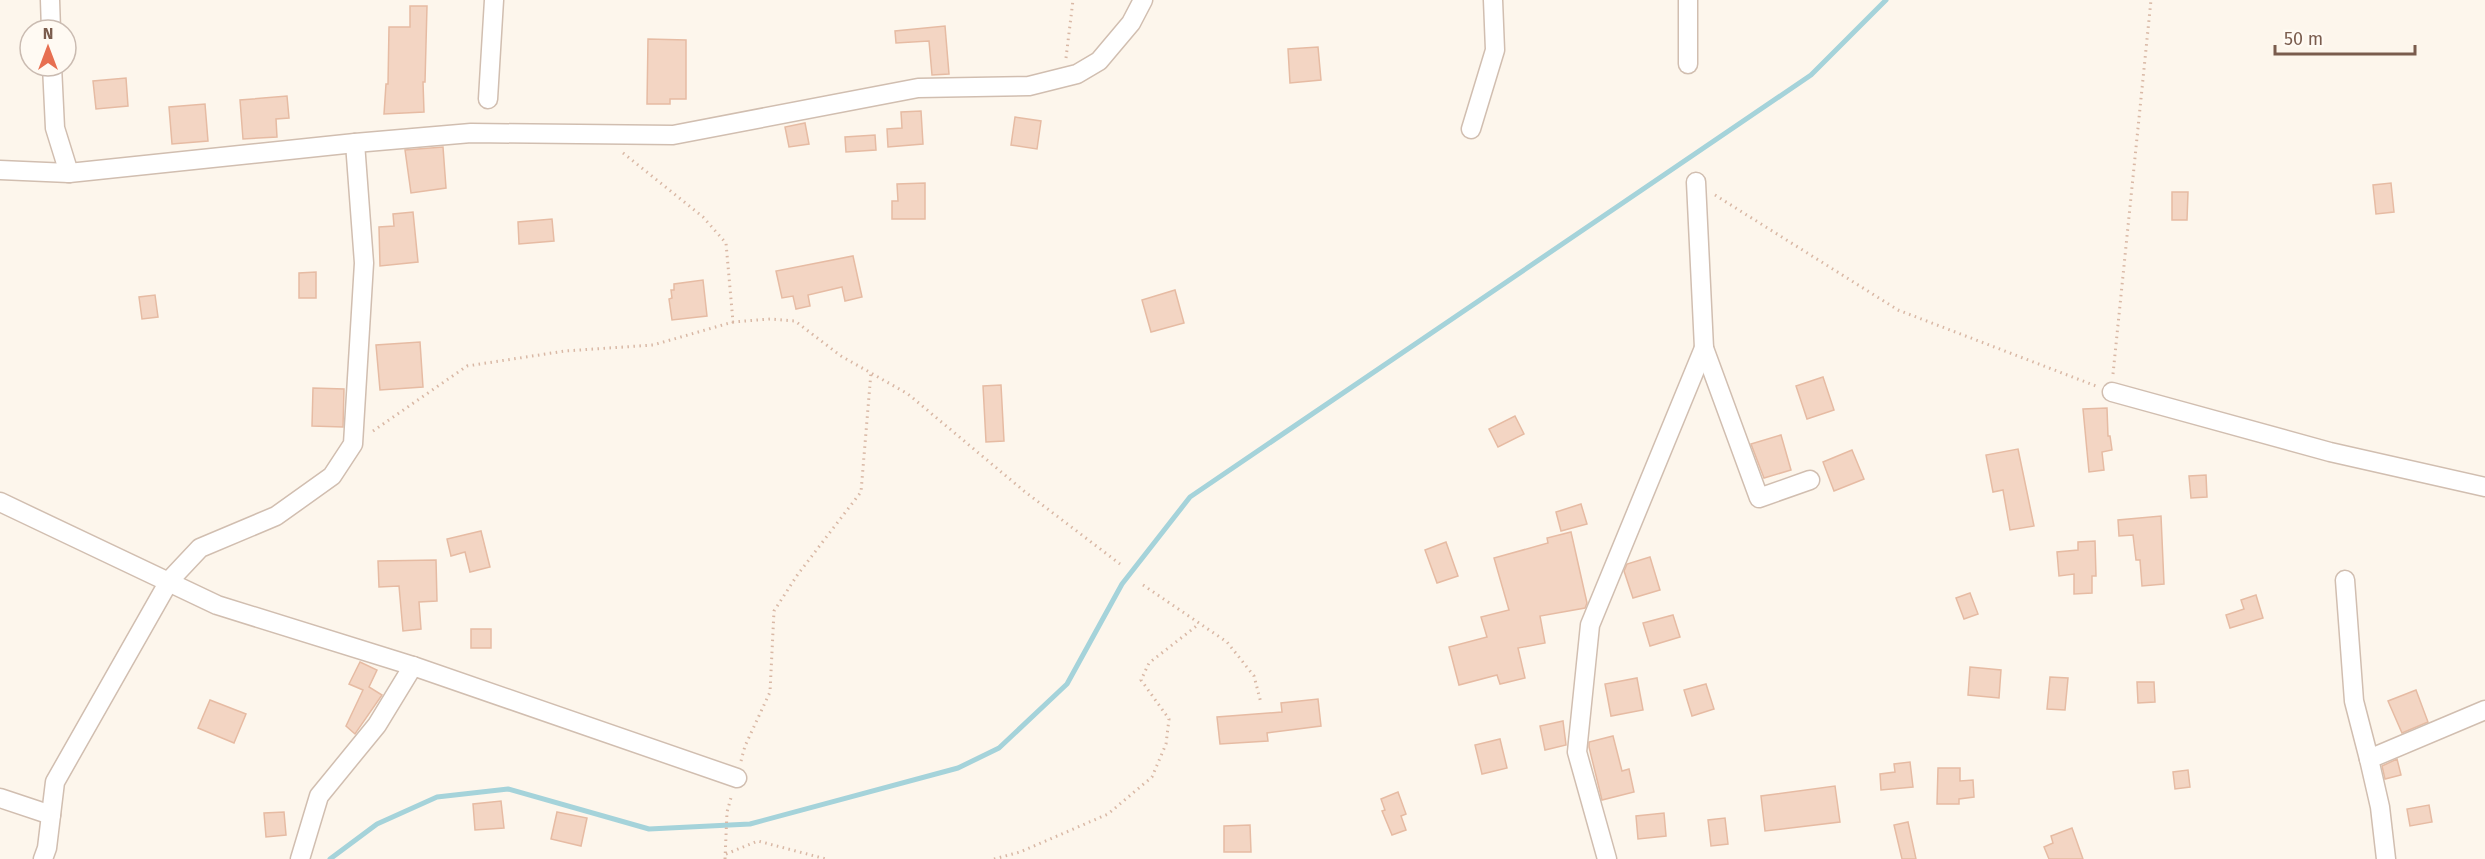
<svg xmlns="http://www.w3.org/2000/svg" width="2485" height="859" viewBox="0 0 2485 859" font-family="'Fira Sans',sans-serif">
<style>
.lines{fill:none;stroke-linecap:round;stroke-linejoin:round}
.stream{stroke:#a5d3da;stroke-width:5}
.building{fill:#f3d5c3;stroke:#e6bba3;stroke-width:1.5}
.minor-casing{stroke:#d1beb0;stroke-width:21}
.path{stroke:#d9b8a5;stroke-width:3;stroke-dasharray:1.5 4.5;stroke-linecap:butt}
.minor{stroke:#fff;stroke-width:18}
</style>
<rect width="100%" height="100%" fill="#fdf6ec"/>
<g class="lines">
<path class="stream" d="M330,859L377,824L437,797L508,789L649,829L750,824L958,768L999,748L1067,684L1122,584L1190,497L1811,75L1886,0"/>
</g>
<g class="building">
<path d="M410,6H427L425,82H423L424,112L384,114L386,84H388L389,27H410Z"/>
<path d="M945,26L949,74L932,75L929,41L896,43L895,31Z"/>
<path d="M648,39L686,40V99H670V104H647Z"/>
<path d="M1318,47L1321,80L1290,83L1288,49Z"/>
<path d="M126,78L128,106L96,109L93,81Z"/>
<path d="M287,96L289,118L276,119L277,137L243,139L240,100Z"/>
<path d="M205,104L208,141L172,144L169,107Z"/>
<path d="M921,111L923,144L888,147L887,129L902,128L901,112Z"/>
<path d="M1015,117L1041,121L1037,149L1011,145Z"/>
<path d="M805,123L809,144L789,147L785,127Z"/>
<path d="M875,135L876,150L846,152L845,137Z"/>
<path d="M443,147L446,188L411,193L405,150Z"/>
<path d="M925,183V219H892V201H898L897,184Z"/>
<path d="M2391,183L2394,212L2376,214L2373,185Z"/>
<path d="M2172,192H2188L2187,220H2172Z"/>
<path d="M413,212L418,262L380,266L379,227L394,226L393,214Z"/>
<path d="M552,219L554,241L519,244L518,222Z"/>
<path d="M853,256L862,297L845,301L842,287L808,295L810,306L796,309L793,296L782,298L776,271Z"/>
<path d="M316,272V298H299V273Z"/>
<path d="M703,280L707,316L672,320L669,299L672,298L671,290H674V284Z"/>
<path d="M1175,290L1184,323L1151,332L1142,300Z"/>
<path d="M155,295L158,317L142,319L139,297Z"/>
<path d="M420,342L423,387L380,390L376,345Z"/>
<path d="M1823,377L1834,410L1807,419L1796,386Z"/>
<path d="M1001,385L1004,441L986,442L983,386Z"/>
<path d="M313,388L344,389L343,427L312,426Z"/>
<path d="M2107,408L2108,436H2110L2112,450L2102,452L2104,470L2089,472L2083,409Z"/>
<path d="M1515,416L1524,434L1498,447L1489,429Z"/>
<path d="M1781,435L1791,470L1764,478L1751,444Z"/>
<path d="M2018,449L2034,526L2010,530L2003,490L1993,492L1986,455Z"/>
<path d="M1852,450L1864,479L1834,491L1823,462Z"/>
<path d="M2206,475L2207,497L2191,498L2189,476Z"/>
<path d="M1581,504L1587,524L1561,531L1556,512Z"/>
<path d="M2161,516L2164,584L2142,586L2140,560H2136L2133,535L2119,536L2118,520Z"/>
<path d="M481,531L490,567L470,572L465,552L451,556L447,539Z"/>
<path d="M1571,532L1587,603L1585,608L1540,616L1545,643L1518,648L1525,678L1500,684L1497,675L1459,685L1449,647L1487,637L1481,617L1509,610L1494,558L1548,543L1547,538Z"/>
<path d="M2095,541L2096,576H2092V593L2074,594V574L2059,576L2057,552L2078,550V542Z"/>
<path d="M1446,542L1458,576L1437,583L1425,550Z"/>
<path d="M1650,557L1660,590L1633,598L1624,571L1627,564Z"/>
<path d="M436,560L437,601L419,602L421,629L403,631L399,586L379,587L378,561Z"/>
<path d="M1970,593L1978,614L1964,619L1956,598Z"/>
<path d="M2256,595L2263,618L2230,628L2226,615L2244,609L2241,600Z"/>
<path d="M1673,615L1680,637L1650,646L1643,623Z"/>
<rect x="471" y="629" width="20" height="19"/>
<path d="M360,662L377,670L369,687L382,695L355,734L346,726L363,690L349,684Z"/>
<path d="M1970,667L2001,670L1999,698L1968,695Z"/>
<path d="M2050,677L2068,678L2065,710L2047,709Z"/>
<path d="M1637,678L1643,710L1611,716L1605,684Z"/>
<path d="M2137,682H2154L2155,702L2138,703Z"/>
<path d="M1706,684L1714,709L1692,716L1684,690Z"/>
<path d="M2416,690L2428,722L2402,733L2388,701Z"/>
<path d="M1318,699L1321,726L1267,733L1268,741L1220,744L1217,717L1282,712L1281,703Z"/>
<path d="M210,700L246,714L234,743L198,728Z"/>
<path d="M1563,721L1566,745L1545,750L1540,726Z"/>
<path d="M1613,736L1622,771L1629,769L1634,792L1602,800L1589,747V742Z"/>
<path d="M1500,739L1507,768L1482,774L1475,745Z"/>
<path d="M2397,759L2401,775L2385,779L2382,766Z"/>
<path d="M1910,762L1913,787L1881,790L1880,774L1895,772L1894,764Z"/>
<path d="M1938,768H1960V781L1973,780L1974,797L1959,799V804H1937Z"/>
<path d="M2188,770L2190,787L2175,789L2173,772Z"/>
<path d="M1835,786L1840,822L1765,831L1761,796Z"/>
<path d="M1398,792L1406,814L1401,816L1406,830L1392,835L1382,811L1385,810L1381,799Z"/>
<path d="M501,801L504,828L475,830L473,804Z"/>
<path d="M2429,805L2432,822L2410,826L2407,809Z"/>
<path d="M284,812L286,835L266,837L264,813Z"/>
<path d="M557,812L587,818L581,846L551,839Z"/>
<path d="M1664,813L1666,836L1638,839L1636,816Z"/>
<path d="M1725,818L1728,844L1711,846L1708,820Z"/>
<path d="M1908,822L1916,859H1902L1894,825Z"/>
<path d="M1250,825L1251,852H1224V826Z"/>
<path d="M2072,828L2083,859H2049L2044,847L2053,843L2051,836Z"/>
</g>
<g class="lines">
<defs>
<g id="minor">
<path d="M50,0L51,30"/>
<path d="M1688,64V0"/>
<path d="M52,66L55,128L69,173"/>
<path d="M488,99L494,0"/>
<path d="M1471,129L1495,50L1493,0"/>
<path d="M0,170L69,173L355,143L471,133L673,135L918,88L1029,86L1077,74L1099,61L1131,23L1143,0"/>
<path d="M1696,182L1704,348L1759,498L1810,480"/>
<path d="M2112,392L2330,452L2485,487"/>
<path d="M0,502L217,605L413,666L737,778"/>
<path d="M2345,580L2354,701L2369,759"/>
<path d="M168,582L200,548L276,516L332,476L353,444L364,263L355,143"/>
<path d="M0,798L51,815"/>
<path d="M43,859L47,848L55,782L168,583"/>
<path d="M300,859L319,796L377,725L413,666"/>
<path d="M1607,859L1577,752L1590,625L1704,348"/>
<path d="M2386,859L2380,807L2369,759L2485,710"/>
</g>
</defs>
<use href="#minor" class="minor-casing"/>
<g class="path">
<path d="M1066,58L1073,0"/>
<path d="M623,153L703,217L726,243L733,322L770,319L795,321L841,356L908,394L1024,491L1120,564"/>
<path d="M1715,195L1898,310L2096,386"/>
<path d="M2113,374L2151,0"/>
<path d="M373,431L467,366L565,351L653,345L733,322"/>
<path d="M1143,585L1227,642L1254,676L1261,703"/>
<path d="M741,761L745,746L770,692L774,611L798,574L861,492L871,372"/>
<path d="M726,854L758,841L826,859"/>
<path d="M725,859L727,812L732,794"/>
<path d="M994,859L1020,852L1108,814L1152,777L1166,744L1169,719L1141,680L1149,663L1199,624"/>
</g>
<use href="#minor" class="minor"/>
</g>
<g transform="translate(48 48)"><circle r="28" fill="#fffaf3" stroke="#cabbb1" stroke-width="1.5"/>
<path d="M0-4.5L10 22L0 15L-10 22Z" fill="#e76f51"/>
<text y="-9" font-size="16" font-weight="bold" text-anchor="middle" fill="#7a5c4d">N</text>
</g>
<path d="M2275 45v9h140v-9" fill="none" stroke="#7a5c4d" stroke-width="3"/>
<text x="2284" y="45" font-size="18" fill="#7a5c4d" stroke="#fffaf3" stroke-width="4.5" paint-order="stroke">50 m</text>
</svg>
